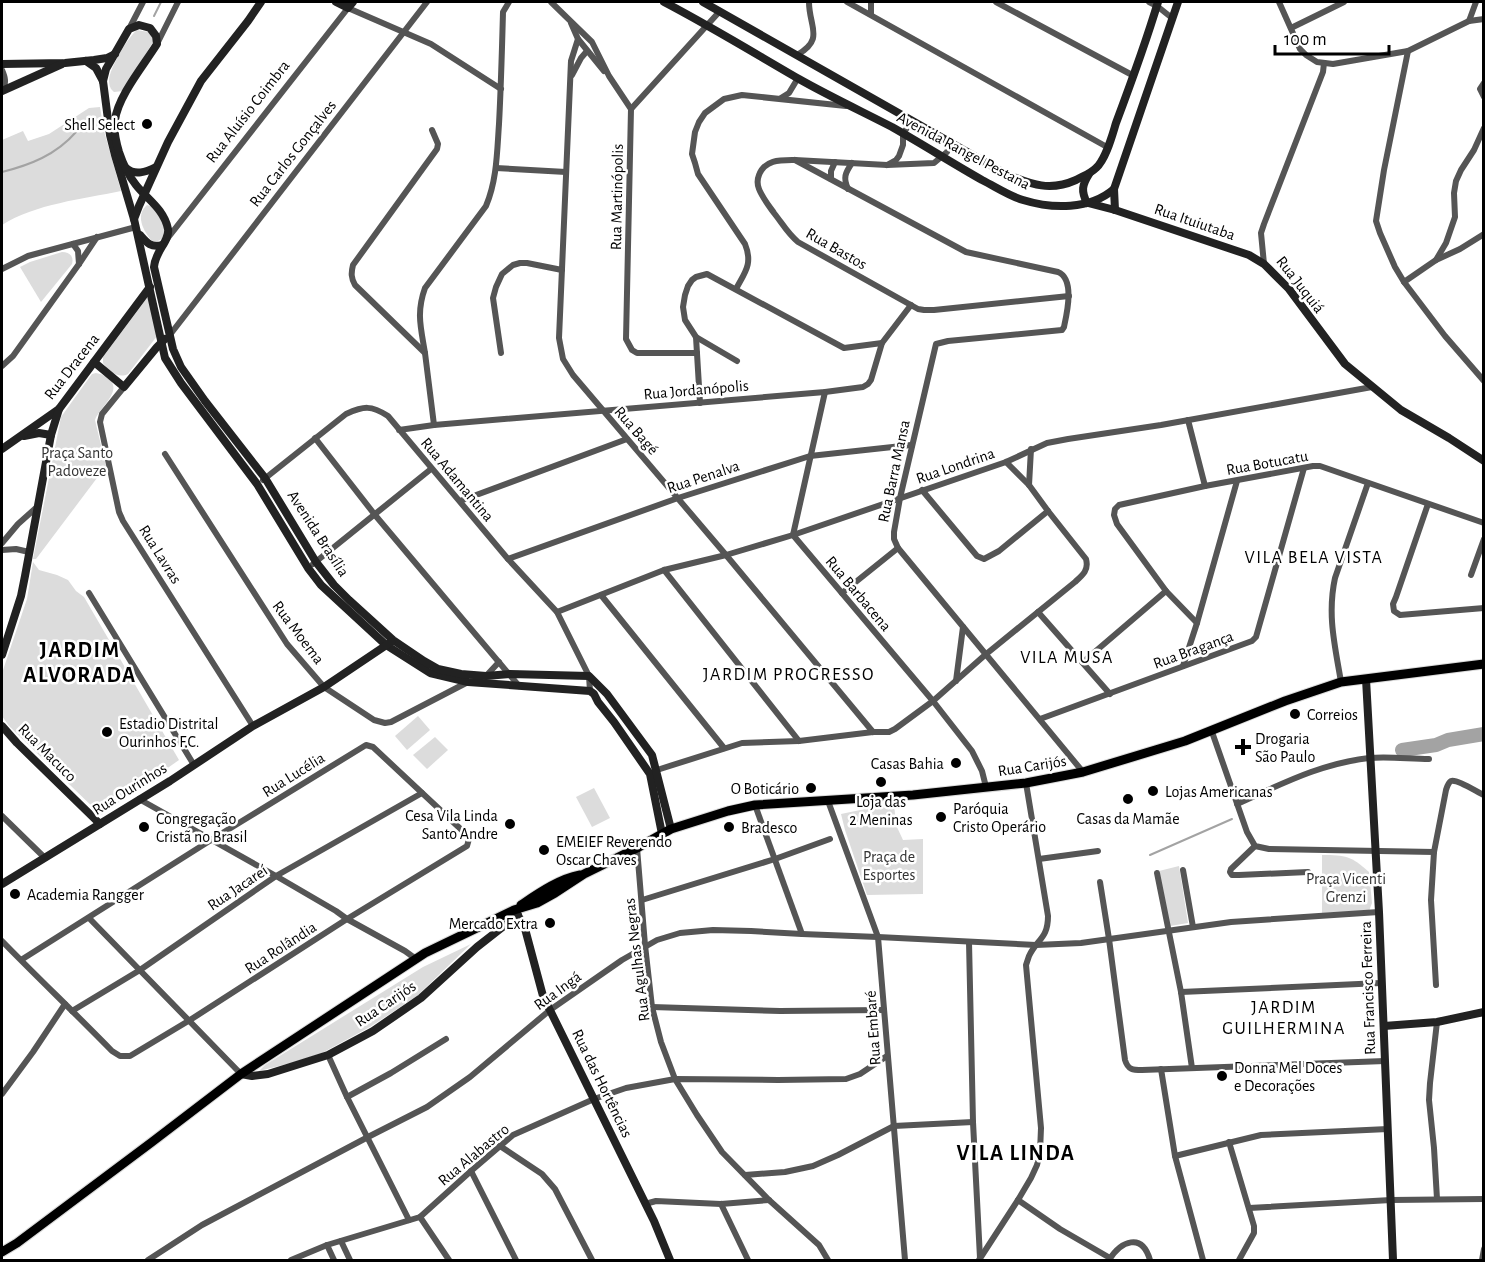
<svg xmlns="http://www.w3.org/2000/svg" width="1485" height="1262" viewBox="0 0 1485 1262" font-family="'Alegreya Sans',sans-serif">
<style>
.green{fill:#dcdcdc}
.lines{fill:none;stroke-linecap:round;stroke-linejoin:round}
.stream{stroke:#a3a3a3;stroke-width:2}
.river{stroke:#a3a3a3;stroke-width:14}
.primary-casing{stroke:#dbdbdb;stroke-width:11}
.street{stroke:#555;stroke-width:6}
.secondary{stroke:#222;stroke-width:8}
.primary{stroke:#000;stroke-width:9}
.poi-dot{fill:#000;stroke:#fff;stroke-width:2}
.labels{text-anchor:middle;stroke-width:5;stroke-linejoin:round;paint-order:stroke}
.street-label{font-size:16px;fill:#000;stroke:#fff}
.poi-label{font-size:16px;fill:#000;stroke:#fff;text-anchor:start}
.park-label{font-size:16px;fill:#333;stroke:#fff}
.neighbourhood-label{font-size:18px;letter-spacing:1.5px;fill:#000;stroke:#fff}
.district-label{font-size:22px;font-weight:bold;letter-spacing:1.5px;fill:#000;stroke:#fff}
</style>
<rect width="100%" height="100%" fill="#fff"/>
<g class="green">
<path d="M137,30L148,32L152,37L153,42L123,91L114,92C110,89 109,85 109,80C109,69 128,37 137,30Z"/>
<path d="M100,107L104,131L121,191C83,199 35,204 2,225V140L23,131L28,141L49,134L89,108Z"/>
<path d="M147,205L153,207L165,226L163,238L158,241H152C143,231 135,215 147,205Z"/>
<path d="M62,252C70,252 74,257 72,264L41,302L20,267L30,262Z"/>
<path d="M147,298L149,299L157,336L128,374C118,379 109,371 103,363V357Z"/>
<path d="M96,373C102,374 105,376 110,380C122,392 99,408 95,420L106,466L36,559H33L61,417L89,378L92,374Z"/>
<path d="M33,562L39,570L57,575L68,580L76,591L84,597L179,760L101,815L9,726L2,716V673L27,599Z"/>
<path d="M418,716L430,730L407,750L395,736Z"/>
<path d="M435,737L448,750L427,769L413,755Z"/>
<path d="M594,788L610,818L592,827L576,797Z"/>
<path d="M894,803L896,825L903,840L923,839V894L867,895L845,830L841,814Z"/>
<path d="M1322,855C1346,855 1351,856 1369,872L1372,903L1369,911L1322,913Z"/>
<path d="M1179,866L1188,923L1170,926L1159,871Z"/>
<path d="M471,944L417,996L370,1027L322,1053L291,1063L259,1071L265,1065L423,967Z"/>
</g>
<g class="lines">
<g class="stream">
<path d="M154,16L161,2"/>
<path d="M2,172C30,165 56,155 76,132"/>
<path d="M1150,855L1232,819"/>
</g>
<path class="river" d="M1402,750L1436,745L1448,740L1484,734"/>
<defs>
<g id="primary">
<path d="M521,905C539,893 559,879 580,875"/>
<path d="M2,1252L17,1243L152,1142L241,1074L425,953L514,910L537,903L555,893L584,874L637,848L671,829L728,811L755,805L913,795L1026,783L1083,772L1185,741L1285,701L1341,682L1484,664"/>
</g>
</defs>
<use href="#primary" class="primary-casing"/>
<g class="street">
<path d="M551,2L592,42L609,76L631,109"/>
<path d="M847,2L1107,147"/>
<path d="M996,2L1134,76"/>
<path d="M1149,2L1157,6L1172,18"/>
<path d="M1279,2L1300,49L1306,55L1317,62L1333,64L1408,51L1469,21L1484,19"/>
<path d="M871,14V2"/>
<path d="M1469,21L1476,2"/>
<path d="M571,23L578,39L604,71"/>
<path d="M1291,28L1344,2"/>
<path d="M129,29L143,2"/>
<path d="M578,39L571,61L559,338L563,359L573,375L726,555L873,732"/>
<path d="M157,44L178,2"/>
<path d="M1408,51L1384,170L1376,221L1380,233L1395,267L1404,282L1445,336L1484,381"/>
<path d="M797,55C825,39 809,27 809,2"/>
<path d="M2,70C5,77 7,83 2,89"/>
<path d="M572,75L581,58L587,51"/>
<path d="M1484,83L1480,89L1484,97"/>
<path d="M781,98L789,93L798,78"/>
<path d="M432,130L438,144L437,149L353,265C351,273 351,278 355,285L425,353L434,425"/>
<path d="M951,142L947,152L934,163L887,165L795,160C781,160 765,159 759,175C757,180 757,184 759,189C762,197 769,206 774,213C782,223 788,234 798,242L918,309L924,310H934L1069,296"/>
<path d="M795,160L966,252L1058,272C1075,279 1067,313 1064,327L1062,330L948,341L936,344L900,498L894,532V539L898,548L1083,772"/>
<path d="M887,165L896,160L899,156L903,145V134L912,120"/>
<path d="M496,168L566,172"/>
<path d="M831,179V171L835,162"/>
<path d="M848,189C843,178 845,173 852,163"/>
<path d="M167,239L348,8L431,44L501,89"/>
<path d="M73,244L78,251L79,264"/>
<path d="M1436,260L1446,243L1455,217L1454,193L1456,181L1461,170L1474,150L1484,128"/>
<path d="M1264,264L1261,233L1264,224L1323,72L1324,63"/>
<path d="M2,269L28,256L136,227"/>
<path d="M1404,282L1436,260L1460,249L1484,234"/>
<path d="M736,289C745,272 753,264 745,244L698,174L695,163L692,154L695,132L699,122L705,113L724,99L742,95L846,106"/>
<path d="M169,336L427,2"/>
<path d="M696,337L737,361"/>
<path d="M425,353C421,328 416,313 425,288L486,206C497,180 497,152 499,124C501,87 502,49 503,12L509,2"/>
<path d="M501,353L493,298L496,287L502,274L513,265L520,263H527L562,270"/>
<path d="M697,353H637L632,350L626,339L631,109L720,11"/>
<path d="M2,366L13,356L79,264L97,237"/>
<path d="M124,387L102,414L100,422L119,512L123,521L253,726"/>
<path d="M825,392L793,535L933,701L972,751L982,771L986,787"/>
<path d="M700,403L696,337L685,320L683,307L685,295L688,286L692,280L696,277L707,274L844,348L882,343"/>
<path d="M1188,420L1205,486"/>
<path d="M399,430L434,425L825,392L863,387L868,384L871,380L882,343L911,305"/>
<path d="M315,438L375,515L519,686"/>
<path d="M165,454L287,644L324,687L374,720L385,723L391,722L468,682"/>
<path d="M263,480L346,414C364,406 371,405 388,416L508,559L557,612L589,676L590,691"/>
<path d="M1029,485L1031,449"/>
<path d="M922,490L977,556L984,559L999,551L1048,511"/>
<path d="M460,501L627,439"/>
<path d="M1428,504L1396,597L1393,604L1394,611L1400,615L1484,608"/>
<path d="M2,543L18,524L37,507"/>
<path d="M2,550L16,549L29,552"/>
<path d="M508,559L678,498L810,456L911,445"/>
<path d="M313,564L431,469"/>
<path d="M664,570L799,741"/>
<path d="M1471,575L1484,539"/>
<path d="M89,593L194,765"/>
<path d="M842,593L898,548"/>
<path d="M601,595L724,748"/>
<path d="M557,612L664,570L726,555L793,535L1006,462L1047,443L1068,439L1161,425L1372,387"/>
<path d="M1038,612L1110,694"/>
<path d="M1197,623L1166,591L1117,524L1114,515L1115,509L1119,505L1205,486L1313,466H1320L1484,523"/>
<path d="M1083,662L1166,591"/>
<path d="M1183,666L1197,623L1237,481"/>
<path d="M486,676L499,662"/>
<path d="M956,681L963,627"/>
<path d="M1341,682C1335,646 1327,615 1335,578L1368,483"/>
<path d="M1040,719L1252,641L1256,637L1304,468"/>
<path d="M1212,732L1247,832L1255,846L1269,849L1434,852"/>
<path d="M653,773L657,770L742,743L799,741L873,732H889L895,729L933,701L985,655L1075,582C1083,575 1089,570 1086,559L1048,511L1029,485L1006,462"/>
<path d="M139,799L276,876L336,911L347,919L405,951L416,959"/>
<path d="M828,801L878,937L905,1260"/>
<path d="M1237,804C1282,784 1319,764 1369,758C1388,756 1410,759 1429,759"/>
<path d="M755,805L802,934"/>
<path d="M2,816L45,858"/>
<path d="M1255,846L1231,869L1230,872L1232,875H1239L1308,872"/>
<path d="M637,848L645,945L652,1007L661,1042L675,1079L697,1115L722,1152L769,1200L819,1245L828,1260"/>
<path d="M1039,859L1098,851"/>
<path d="M1183,870L1193,927"/>
<path d="M1157,873L1181,992L1192,1068"/>
<path d="M1100,882L1109,939L1125,1060C1128,1070 1133,1070 1142,1070L1385,1061"/>
<path d="M642,900L775,859L830,839"/>
<path d="M89,918L241,1074"/>
<path d="M2,941C38,978 76,1014 112,1051L120,1056H130L190,1020L347,919L467,846L469,839L467,835L373,747L366,745L211,840L21,960"/>
<path d="M969,942L973,1122L980,1258"/>
<path d="M1436,985L1431,900L1434,852L1446,790C1447,787 1448,783 1451,781C1457,779 1477,792 1484,795"/>
<path d="M1181,992L1381,983"/>
<path d="M652,1007L780,1011L884,1010"/>
<path d="M72,1011L140,970L276,876L422,793"/>
<path d="M328,1055L347,1097L409,1220"/>
<path d="M1161,1069L1175,1156L1203,1260"/>
<path d="M2,1094L33,1052L65,1004"/>
<path d="M347,1097L391,1073L446,1039"/>
<path d="M1229,1142L1254,1226V1233L1239,1260"/>
<path d="M500,1146L542,1174L555,1189L592,1260"/>
<path d="M1175,1156L1261,1135L1388,1129"/>
<path d="M471,1171L516,1260"/>
<path d="M745,1175L785,1172L813,1166L838,1155L894,1126L973,1122"/>
<path d="M1437,1199L1434,1148L1429,1100L1430,1083L1437,1022"/>
<path d="M1018,1200L1060,1229L1110,1258"/>
<path d="M645,1204L656,1201L721,1204L769,1200"/>
<path d="M721,1204L748,1260"/>
<path d="M1249,1208L1391,1200L1484,1199"/>
<path d="M420,1217L449,1260"/>
<path d="M341,1241L350,1260"/>
<path d="M327,1245L334,1260"/>
<path d="M148,1260L202,1225L368,1137L427,1107L470,1077L550,1010L622,960L657,940L680,933L713,930L751,931L802,934L878,937L1036,945L1081,943L1231,922L1379,912"/>
<path d="M291,1260L327,1245L420,1217L471,1171L513,1135L594,1099L626,1088L675,1079L778,1080L846,1079L860,1074L887,1056"/>
<path d="M979,1260L1018,1200L1031,1178L1037,1165L1040,1152L1041,1128L1026,965C1027,962 1028,959 1029,956C1037,939 1048,939 1048,916L1026,783"/>
<path d="M1109,1260C1121,1241 1142,1232 1150,1260"/>
<path d="M1482,1260L1484,1249"/>
</g>
<g class="secondary">
<path d="M336,2L348,8L353,2"/>
<path d="M664,2C710,26 754,53 799,79C829,96 861,111 892,127C922,144 952,163 982,180C996,187 1009,196 1023,200C1052,209 1090,210 1114,189L1178,2"/>
<path d="M703,2L1006,174C1031,184 1049,192 1076,180C1083,176 1090,174 1096,168C1106,159 1112,136 1116,123C1131,83 1146,42 1158,2"/>
<path d="M86,61L96,68L103,81L110,135L115,155L134,219L165,358L181,383L257,484L308,568L321,585L386,645L430,673L468,682L590,691L594,694L598,702L614,722L650,774L662,834"/>
<path d="M2,64L65,63L94,60L107,58L115,54"/>
<path d="M103,81L106,69L129,29L139,25L150,28L156,36L157,44C144,65 118,96 115,120C113,131 116,142 119,152C123,164 128,175 136,185C147,199 164,209 168,229C170,241 155,251 154,267L173,349L181,367L205,401L265,478L316,562L334,585L349,600L393,640L424,661L438,669L461,674L486,676L510,674L589,676L607,694L652,755L671,829"/>
<path d="M2,91L62,64"/>
<path d="M126,168C135,176 146,172 156,167"/>
<path d="M1114,189L1115,210"/>
<path d="M1087,203C1081,191 1082,185 1089,174"/>
<path d="M1088,203L1115,210L1249,255L1264,264L1289,289L1345,364L1401,410L1449,438L1484,461"/>
<path d="M134,219L139,206L168,142L201,81L248,21L261,2"/>
<path d="M140,235C147,243 151,248 162,245"/>
<path d="M94,362L124,387L157,347L165,339"/>
<path d="M24,436L39,433L51,435"/>
<path d="M2,449L59,409L150,287"/>
<path d="M2,655L21,596L25,576L51,435L59,409"/>
<path d="M1366,679L1379,912L1393,1260"/>
<path d="M2,726L17,743L100,824"/>
<path d="M2,884L170,781L253,726L324,687L391,642"/>
<path d="M514,910L524,925L543,996L654,1221L670,1260"/>
<path d="M1384,1026L1437,1022L1484,1012"/>
<path d="M241,1074L252,1076L268,1074L328,1055L373,1031L421,998L477,947L518,915"/>
</g>
<use href="#primary" class="primary"/>
</g>
<g class="poi-dot">
<circle cx="147" cy="124" r="6"/>
<circle cx="1295" cy="714" r="6"/>
<circle cx="107" cy="732" r="6"/>
<path d="M1240 738h6v6h6v6h-6v6h-6v-6h-6v-6h6z"/>
<circle cx="956" cy="763" r="6"/>
<circle cx="881" cy="782" r="6"/>
<circle cx="811" cy="788" r="6"/>
<circle cx="1153" cy="791" r="6"/>
<circle cx="1128" cy="799" r="6"/>
<circle cx="941" cy="817" r="6"/>
<circle cx="510" cy="824" r="6"/>
<circle cx="144" cy="827" r="6"/>
<circle cx="729" cy="827" r="6"/>
<circle cx="544" cy="850" r="6"/>
<circle cx="15" cy="894" r="6"/>
<circle cx="550" cy="923" r="6"/>
<circle cx="1222" cy="1076" r="6"/>
</g>
<g class="labels">
<g class="street-label">
<text transform="translate(247 111) rotate(-52)" y="6">Rua Aluísio Coimbra</text>
<text transform="translate(964 150) rotate(28)" y="6">Avenida Rangel Pestana</text>
<text transform="translate(292 153) rotate(-52)" y="6">Rua Carlos Gonçalves</text>
<text transform="translate(616 197) rotate(-89)" y="6">Rua Martinópolis</text>
<text transform="translate(1195 221) rotate(19)" y="6">Rua Ituiutaba</text>
<text transform="translate(837 248) rotate(30)" y="6">Rua Bastos</text>
<text transform="translate(1301 284) rotate(52)" y="6">Rua Juquiá</text>
<text transform="translate(71 366) rotate(-52)" y="6">Rua Dracena</text>
<text transform="translate(696 389) rotate(-5)" y="6">Rua Jordanópolis</text>
<text transform="translate(637 430) rotate(49)" y="6">Rua Bagé</text>
<text transform="translate(1267 462) rotate(-10)" y="6">Rua Botucatu</text>
<text transform="translate(955 465) rotate(-19)" y="6">Rua Londrina</text>
<text transform="translate(893 471) rotate(-78)" y="6">Rua Barra Mansa</text>
<text transform="translate(703 476) rotate(-18)" y="6">Rua Penalva</text>
<text transform="translate(458 479) rotate(50)" y="6">Rua Adamantina</text>
<text transform="translate(319 533) rotate(57)" y="6">Avenida Brasília</text>
<text transform="translate(161 554) rotate(58)" y="6">Rua Lavras</text>
<text transform="translate(859 593) rotate(50)" y="6">Rua Barbacena</text>
<text transform="translate(299 632) rotate(53)" y="6">Rua Moema</text>
<text transform="translate(1193 649) rotate(-20)" y="6">Rua Bragança</text>
<text transform="translate(48 752) rotate(45)" y="6">Rua Macuco</text>
<text transform="translate(1032 765) rotate(-9)" y="6">Rua Carijós</text>
<text transform="translate(293 774) rotate(-32)" y="6">Rua Lucélia</text>
<text transform="translate(129 788) rotate(-32)" y="6">Rua Ourinhos</text>
<text transform="translate(237 887) rotate(-34)" y="6">Rua Jacareí</text>
<text transform="translate(280 947) rotate(-33)" y="6">Rua Rolândia</text>
<text transform="translate(636 960) rotate(-97)" y="6">Rua Agulhas Negras</text>
<text transform="translate(1367 988) rotate(-92)" y="6">Rua Francisco Ferreira</text>
<text transform="translate(557 990) rotate(-36)" y="6">Rua Ingá</text>
<text transform="translate(385 1003) rotate(-34)" y="6">Rua Carijós</text>
<text transform="translate(872 1028) rotate(-94)" y="6">Rua Embaré</text>
<text transform="translate(603 1083) rotate(64)" y="6">Rua das Hortências</text>
<text transform="translate(473 1154) rotate(-40)" y="6">Rua Alabastro</text>
</g>
<g class="poi-label">
<text x="135" y="130" text-anchor="end">Shell Select</text>
<text x="1307" y="720">Correios</text>
<text x="119" y="729">Estadio Distrital<tspan x="119" dy="18">Ourinhos F.C.</tspan></text>
<text x="1255" y="744">Drogaria<tspan x="1255" dy="18">São Paulo</tspan></text>
<text x="944" y="769" text-anchor="end">Casas Bahia</text>
<text x="799" y="794" text-anchor="end">O Boticário</text>
<text x="1165" y="797">Lojas Americanas</text>
<text x="881" y="807" text-anchor="middle">Loja das<tspan x="881" dy="18">2 Meninas</tspan></text>
<text x="953" y="814">Paróquia<tspan x="953" dy="18">Cristo Operário</tspan></text>
<text x="498" y="821" text-anchor="end">Cesa Vila Linda<tspan x="498" dy="18">Santo Andre</tspan></text>
<text x="156" y="824">Congregação<tspan x="156" dy="18">Cristã no Brasil</tspan></text>
<text x="1128" y="824" text-anchor="middle">Casas da Mamãe</text>
<text x="741" y="833">Bradesco</text>
<text x="556" y="847">EMEIEF Reverendo<tspan x="556" dy="18">Oscar Chaves</tspan></text>
<text x="27" y="900">Academia Rangger</text>
<text x="538" y="929" text-anchor="end">Mercado Extra</text>
<text x="1234" y="1073">Donna Mel Doces<tspan x="1234" dy="18">e Decorações</tspan></text>
</g>
<g class="park-label">
<text x="77" y="458">Praça Santo<tspan x="77" dy="18">Padoveze</tspan></text>
<text x="889" y="862">Praça de<tspan x="889" dy="18">Esportes</tspan></text>
<text x="1346" y="884">Praça Vicenti<tspan x="1346" dy="18">Grenzi</tspan></text>
</g>
<g class="neighbourhood-label">
<text x="1314" y="563">VILA BELA VISTA</text>
<text x="1067" y="663">VILA MUSA</text>
<text x="789" y="680">JARDIM PROGRESSO</text>
<text x="1284" y="1013">JARDIM<tspan x="1284" dy="21">GUILHERMINA</tspan></text>
</g>
<g class="district-label">
<text x="80" y="657">JARDIM<tspan x="80" dy="25">ALVORADA</tspan></text>
<text x="1016" y="1160">VILA LINDA</text>
</g>
</g>
<rect width="1485" height="1262" fill="none" stroke="#000000" stroke-width="6"/>
<path d="M1275 45v9h114v-9" fill="none" stroke="#000000" stroke-width="3"/>
<text x="1284" y="45" font-size="18" fill="#000000" stroke="#ffffff" stroke-width="4.5" paint-order="stroke">100 m</text>
</svg>
